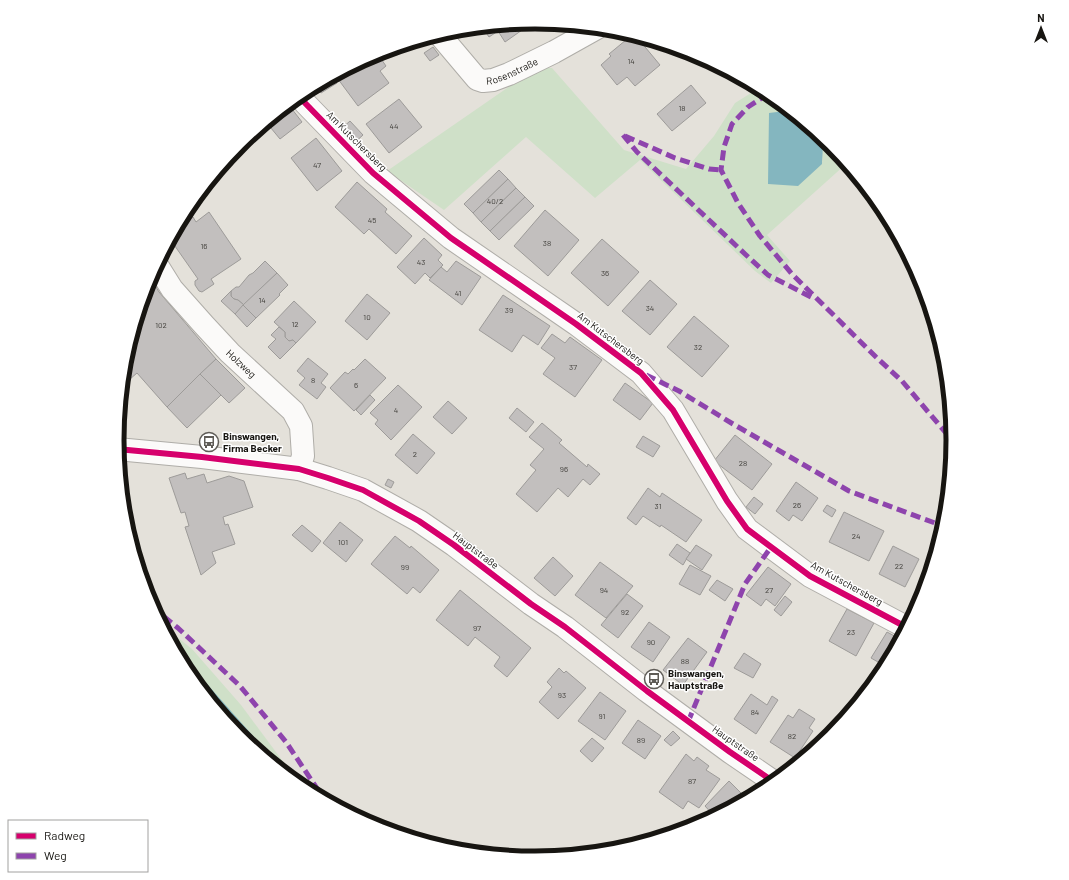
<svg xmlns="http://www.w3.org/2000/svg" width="1069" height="880" viewBox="0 0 1069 880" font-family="Barlow,sans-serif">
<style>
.green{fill:#cfe0c8}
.water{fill:#84b6bf}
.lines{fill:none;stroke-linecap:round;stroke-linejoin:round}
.stream{stroke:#84b6bf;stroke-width:5.5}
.building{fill:#c2bfbe;stroke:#9d9b99}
.minor-casing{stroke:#afada8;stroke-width:24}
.minor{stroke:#fbfaf9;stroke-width:22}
.quiet{stroke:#8e44ad;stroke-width:5;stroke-dasharray:10 5;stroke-linecap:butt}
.cycleway-casing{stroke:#fff;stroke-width:8}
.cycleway{stroke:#d6006c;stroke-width:6}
.labels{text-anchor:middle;stroke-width:3;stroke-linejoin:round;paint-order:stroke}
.number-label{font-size:8px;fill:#42403c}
.street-label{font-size:10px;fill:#171511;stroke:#fff}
.poi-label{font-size:10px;font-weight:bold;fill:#171511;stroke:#fff;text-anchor:start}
.rim{fill:none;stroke:#171511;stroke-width:5}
</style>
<rect width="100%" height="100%" fill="#e4e1da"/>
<g class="green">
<path d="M536,68H552L624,150L686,169L714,136L735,103L759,88L767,93L830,145L846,164L767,235L790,261L771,283L755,271L640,160L595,198L526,137L444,210L387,171Z"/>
<path d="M162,625L192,649L241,705L302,787L239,735L187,672Z"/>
</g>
<path class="water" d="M785,111C797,117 816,129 821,142C824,148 822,157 822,164L798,186L768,184L769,113Z"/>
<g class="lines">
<path class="stream" d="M179,658L183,661L277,767"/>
</g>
<g class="building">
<path d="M522,23L525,28L505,42L498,31L489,37L482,27Z"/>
<path d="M632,35L636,36L660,65L635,86L627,77L617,85L601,65L611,56L609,54Z"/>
<path d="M433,47L439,55L430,61L424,53Z"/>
<path d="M377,53L386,66L380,71L389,83L358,106L335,75Z"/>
<path d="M332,76L337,83L321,93L316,85Z"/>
<path d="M691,85L706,103L672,131L657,114Z"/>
<path d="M399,99L422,127L389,153L366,124Z"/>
<path d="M288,104L302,122L280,139L266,122Z"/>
<path d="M350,121L363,135L353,144L341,129Z"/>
<path d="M316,138L342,171L317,191L291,158Z"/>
<path d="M499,170L508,179L473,213L464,204Z"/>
<path d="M508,179L516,188L481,222L473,213Z"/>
<path d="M357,182L387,209L385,212L412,236L396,254L369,229L364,234L335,207Z"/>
<path d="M516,188L525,197L490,231L481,222Z"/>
<path d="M525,197L534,206L499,240L490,231Z"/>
<path d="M545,210L579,240L548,276L514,246Z"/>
<path d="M209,212L241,259L211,279L214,284L202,292L199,291L195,285V281L198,279L170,239L175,229L193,217L196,222Z"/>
<path d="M424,238L442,255L438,260L443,265L430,278L425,273L415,284L397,267Z"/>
<path d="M602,239L639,272L608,306L571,273Z"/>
<path d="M265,261L277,273L244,305L238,300L234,299L231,296V291L236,287H239L249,275L253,273Z"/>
<path d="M456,261L481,277L462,305L429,280L441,267L447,272Z"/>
<path d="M277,273L288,285L279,294L280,295L256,318L243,305Z"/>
<path d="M150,277L159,292L216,359L167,407L137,373L122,386L125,358Z"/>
<path d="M650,280L677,304L650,335L622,311Z"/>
<path d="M231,291V296L234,299L238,300L244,305L235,314L221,301Z"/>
<path d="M367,294L390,313L367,340L345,321Z"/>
<path d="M503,295L550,326L538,345L523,335L512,352L479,330Z"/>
<path d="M294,301L316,322L296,343L293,340L289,341L285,337V332L274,322Z"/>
<path d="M243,305L256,318L247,327L235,314Z"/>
<path d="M694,316L729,346L702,377L667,347Z"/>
<path d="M279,327L285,332V337L289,341L293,340L296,343L280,359L268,347L276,339L271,335Z"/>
<path d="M552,334L565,343L570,337L602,360L575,397L543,374L555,358L541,348Z"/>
<path d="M308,358L328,374L321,383L326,387L317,399L299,385L305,378L297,371Z"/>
<path d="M216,359L245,388L229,403L200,374Z"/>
<path d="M365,359L386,378L354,411L330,388L345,372L348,374L353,369L354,370Z"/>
<path d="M200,374L221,395L187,428L167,407Z"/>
<path d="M625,383L653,403L640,420L613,400Z"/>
<path d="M398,385L422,407L391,440L375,424L378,420L370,413Z"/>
<path d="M370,395L375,400L361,415L356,410Z"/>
<path d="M448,401L467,418L452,434L433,417Z"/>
<path d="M517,408L534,422L526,432L509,418Z"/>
<path d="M542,423L562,440L559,443L587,467L588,464L600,474L590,485L583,479L568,497L558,488L537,512L516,494L536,470L530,465L544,449L529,437Z"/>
<path d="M413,434L435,453L417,474L395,455Z"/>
<path d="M735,435L772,464L752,490L714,461Z"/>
<path d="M643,436L660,446L653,457L636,447Z"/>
<path d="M185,473L187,479L204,474L207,483L229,476L244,481L253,507L223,517L225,525L228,524L235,544L212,552L216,563L201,575L185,527L189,526L185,512L181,513L169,478Z"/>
<path d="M388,479L394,482L391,488L385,485Z"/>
<path d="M796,482L818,498L802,521L793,515L789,521L776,511Z"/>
<path d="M648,488L660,497L662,493L702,520L686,542L661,525L660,527L643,516L636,525L627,518Z"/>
<path d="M754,497L763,504L755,514L746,507Z"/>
<path d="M827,505L836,510L832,517L823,511Z"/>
<path d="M844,512L884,531L869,561L829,542Z"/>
<path d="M340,522L363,540L346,562L323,543Z"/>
<path d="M302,525L321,541L312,552L292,535Z"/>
<path d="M395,536L410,548L411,546L439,570L420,593L413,587L407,594L371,564Z"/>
<path d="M677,544L690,553L683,565L669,555Z"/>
<path d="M696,545L712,555L702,570L686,559Z"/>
<path d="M893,546L919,559L905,587L879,574Z"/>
<path d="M553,557L573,576L555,596L534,578Z"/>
<path d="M600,562L633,586L606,618L575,595Z"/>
<path d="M690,565L711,576L700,595L679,584Z"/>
<path d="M768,567L791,584L775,606L766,599L761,606L746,595Z"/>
<path d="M717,580L733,589L725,601L709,590Z"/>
<path d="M460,590L531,648L507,677L494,666L500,657L475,637L468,646L436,620Z"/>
<path d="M627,594L643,606L618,638L601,625Z"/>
<path d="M785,596L792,602L781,616L774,610Z"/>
<path d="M847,609L874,623L856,656L829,641Z"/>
<path d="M649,622L670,637L653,662L631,647Z"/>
<path d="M887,632L900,639L885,666L871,658Z"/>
<path d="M688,638L707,652L683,685L663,670Z"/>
<path d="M744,653L761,664L753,678L734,668Z"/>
<path d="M559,668L564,673L566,671L586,688L558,719L539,702L552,687L547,682Z"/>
<path d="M600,692L626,711L605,740L578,721Z"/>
<path d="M751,694L767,705L772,696L778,700L756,734L734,719Z"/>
<path d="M799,709L815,719L809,728L813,731L795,758L770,742L788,715L793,718Z"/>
<path d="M638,720L661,736L645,759L622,743Z"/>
<path d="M673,731L680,738L671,746L664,740Z"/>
<path d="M592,738L604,748L592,762L580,751Z"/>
<path d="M686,754L694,761L697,757L709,766L706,770L720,779L699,808L688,801L683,809L659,792Z"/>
<path d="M729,781L746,798L714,816L705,806Z"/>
</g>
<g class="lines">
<defs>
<g id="minor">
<path id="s1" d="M439,34L477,79L483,81L493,80L509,74L554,52L597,28"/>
<path d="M300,94L305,103L373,173L451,238L576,324L641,373L673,410L727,501L747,529L810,576L906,627"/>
<path id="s2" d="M157,265L172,289L204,325L230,353L293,411L301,426L303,456L299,469"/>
<path d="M117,449L202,457L299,469L328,478L363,490L419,521L454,545L531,604L565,627L647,691L730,752L774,782"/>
</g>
</defs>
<use href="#minor" class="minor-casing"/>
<use href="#minor" class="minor"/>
<g class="quiet">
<path d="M768,94L748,107L732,124L724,147L721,170L738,203L760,236L792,274L876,357L902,381L952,440"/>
<path d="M623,135L637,152L745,254L768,275L813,298"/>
<path d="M625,136L675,158L709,169L721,170"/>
<path d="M646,375L679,391L733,424L849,491L943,526"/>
<path d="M152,607L178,628L240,686L286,742L324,799"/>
<path d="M688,722L745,584L771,547"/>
</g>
<defs>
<g id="cycleway">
<path d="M300,94L305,103L373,173L451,238L576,324L641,373L673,410L727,501L747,529L810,576L906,627"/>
<path d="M117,449L202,457L299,469L328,478L363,490L419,521L454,545L531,604L565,627L647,691L730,752L774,782"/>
</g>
</defs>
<use href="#cycleway" class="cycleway-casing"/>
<use href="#cycleway" class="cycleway"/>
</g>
<defs>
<symbol id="bus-ring" viewBox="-11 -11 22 22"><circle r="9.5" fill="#fff" stroke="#5f5c57" stroke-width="1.5"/><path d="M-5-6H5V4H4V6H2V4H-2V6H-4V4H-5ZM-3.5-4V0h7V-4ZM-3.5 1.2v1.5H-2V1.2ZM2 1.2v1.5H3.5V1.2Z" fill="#5f5c57"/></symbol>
</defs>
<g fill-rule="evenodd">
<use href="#bus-ring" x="198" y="431" width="22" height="22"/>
<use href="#bus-ring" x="643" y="668" width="22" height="22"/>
</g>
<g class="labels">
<g class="number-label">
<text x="631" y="64">14</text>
<text x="682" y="111">18</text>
<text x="394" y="129">44</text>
<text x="317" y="168">47</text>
<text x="495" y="204">40/2</text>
<text x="372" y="223">45</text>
<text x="547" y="246">38</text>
<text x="204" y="249">16</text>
<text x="421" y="265">43</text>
<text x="605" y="276">36</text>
<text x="458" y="296">41</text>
<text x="262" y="303">14</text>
<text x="650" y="311">34</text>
<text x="509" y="313">39</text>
<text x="367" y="320">10</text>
<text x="295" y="327">12</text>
<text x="161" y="328">102</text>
<text x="698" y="350">32</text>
<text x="573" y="370">37</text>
<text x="313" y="383">8</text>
<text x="356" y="388">6</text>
<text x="396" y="413">4</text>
<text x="415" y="457">2</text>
<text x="743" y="466">28</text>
<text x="564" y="472">96</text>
<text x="797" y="508">26</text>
<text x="658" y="509">31</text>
<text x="856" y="539">24</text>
<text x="343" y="545">101</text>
<text x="899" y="569">22</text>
<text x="405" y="570">99</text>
<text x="604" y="593">94</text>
<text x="769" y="593">27</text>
<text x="625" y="615">92</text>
<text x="477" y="631">97</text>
<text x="851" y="635">23</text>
<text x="651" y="645">90</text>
<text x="685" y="664">88</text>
<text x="562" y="698">93</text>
<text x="755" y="715">84</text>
<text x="602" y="719">91</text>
<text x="792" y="739">82</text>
<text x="641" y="743">89</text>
<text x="692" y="784">87</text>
</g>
<g class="street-label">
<text dy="4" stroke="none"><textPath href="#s1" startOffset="96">Rosenstraße</textPath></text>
<text transform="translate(357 141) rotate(45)" y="4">Am Kutschersberg</text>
<text transform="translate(611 338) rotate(37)" y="4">Am Kutschersberg</text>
<text dy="4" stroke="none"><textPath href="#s2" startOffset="130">Holzweg</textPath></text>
<text transform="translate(476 550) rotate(37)" y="4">Hauptstraße</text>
<text transform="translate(847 583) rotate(29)" y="4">Am Kutschersberg</text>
<text transform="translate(736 743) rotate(35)" y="4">Hauptstraße</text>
</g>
<g class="poi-label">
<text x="223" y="440">Binswangen,<tspan x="223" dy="12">Firma Becker</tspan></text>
<text x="668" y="677">Binswangen,<tspan x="668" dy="12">Hauptstraße</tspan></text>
</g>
</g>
<path d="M0 0H1069V880H0ZM124 440a411 411 0 1 1 822 0a411 411 0 1 1-822 0Z" fill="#fff" fill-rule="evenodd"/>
<path class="rim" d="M124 440a411 411 0 1 1 822 0a411 411 0 1 1-822 0Z"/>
<rect x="8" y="820" width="140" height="52" fill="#ffffff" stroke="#a2a1a0"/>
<rect x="16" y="833" width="20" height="6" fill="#d6006c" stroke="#a2a1a0"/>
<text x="44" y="840" font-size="12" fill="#171511">Radweg</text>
<rect x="16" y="853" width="20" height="6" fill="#8e44ad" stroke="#a2a1a0"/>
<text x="44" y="860" font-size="12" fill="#171511">Weg</text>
<g transform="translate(1041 28)" stroke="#ffffff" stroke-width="3" paint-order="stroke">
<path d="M0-3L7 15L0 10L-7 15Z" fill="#171511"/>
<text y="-6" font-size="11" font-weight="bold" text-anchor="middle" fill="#171511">N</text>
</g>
</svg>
